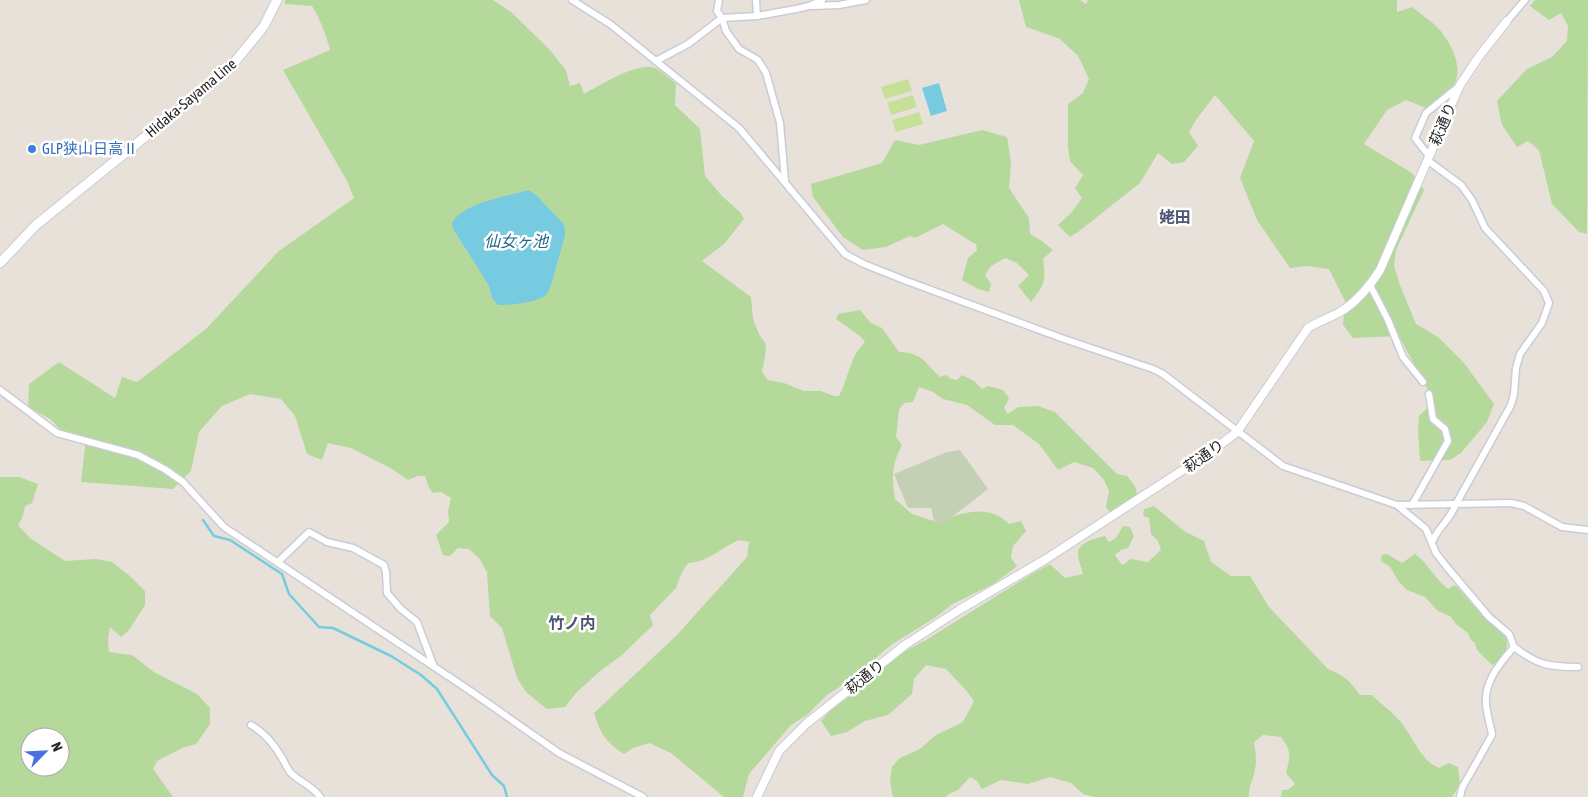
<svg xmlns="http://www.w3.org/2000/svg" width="1588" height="797" viewBox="0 0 1588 797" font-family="'Asap Condensed','Noto Sans JP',sans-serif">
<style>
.green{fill:#b4d99b;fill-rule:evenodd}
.cemetery{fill:#c3d0b3}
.pitch{fill:#c6e098}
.water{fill:#77cbe0}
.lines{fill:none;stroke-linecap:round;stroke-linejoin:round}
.stream{stroke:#77cbe0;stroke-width:2.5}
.minor-casing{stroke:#c8ccd7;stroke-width:9}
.tertiary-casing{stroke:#c8ccd7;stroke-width:10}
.secondary-casing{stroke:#c8ccd7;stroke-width:11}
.minor{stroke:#fff;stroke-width:6}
.tertiary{stroke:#fff;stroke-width:8}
.secondary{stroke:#fff;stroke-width:9}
.shop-dot{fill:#3f7fe0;stroke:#fff;stroke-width:2}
.labels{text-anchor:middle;stroke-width:5;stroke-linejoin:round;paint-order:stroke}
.street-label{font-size:15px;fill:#272727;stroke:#fff}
.shop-label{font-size:15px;fill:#366cbe;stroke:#fff;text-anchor:start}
.neighbourhood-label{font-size:16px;font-weight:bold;fill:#4d5672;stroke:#fff}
.water-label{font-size:16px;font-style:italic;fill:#1b6887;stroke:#fff}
</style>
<rect width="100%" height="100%" fill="#e8e1da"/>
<g class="green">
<path d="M285,0H493L511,12L549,49L566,70L570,86L580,83L584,94C599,86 641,59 657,69C664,73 670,79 676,84L675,105L700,129L705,176L722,196L740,212L744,219L725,243L702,261L751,297L753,319L759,334L766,344L765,357L762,372L768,380L784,383L804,391H821L834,396H839C849,378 849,357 865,342L860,336L836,319L838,314L860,310L871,323L882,328L899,352C923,353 924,362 940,377L946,375L951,379L957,380L962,375L974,381L982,389L988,386L1003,390L1009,398L1004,408L1008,414L1018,407L1038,406L1055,412L1117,474L1127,476L1135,486L1137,494L1133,500L1110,513L1106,507L1109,491L1104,480L1093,468L1074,462L1058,470L1039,444L1013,425H995L967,405L943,399L933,392L919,387L913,402L904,403L899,410L896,437L902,445C891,466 892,477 895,499L912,514L940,523C961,511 990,504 1009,524L1021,521L1026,531L1013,546L1011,558L1017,566L995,583L951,605L936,617L891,645L850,680L827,695L807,715L791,725L749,774L743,797H724L671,753L649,743L633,748L624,754C606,742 601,735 594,713L677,635L747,557L749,542C745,541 741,540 737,541C719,549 708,562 688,563L682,572L676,588L650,615L653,625L622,655L599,672L577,692L565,707L547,709L526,692L517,678L502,628L490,616L487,572L479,558L469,549L458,548L450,556L443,555L436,535L449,522L448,511L451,498L441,492L433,493L429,488L425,476H418L408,480L392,469L351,448L328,443L322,460L307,454L295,416L281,399L250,394L222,406L199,432L191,471L173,489L81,482L86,438L62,431L50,419L28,407L29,384L59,362L115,398L122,377L137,382L206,329L279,251L354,198L347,181L283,70L330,50C326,35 320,19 312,6L285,4ZM528,190L563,223L565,236L551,286L492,298L489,286L453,229L518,193Z"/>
<path d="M1019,0H1080L1086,4L1088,0H1397V12L1412,7C1419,13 1427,18 1434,24C1451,40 1469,73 1448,93C1442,99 1433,103 1426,108L1406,100L1387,110L1364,144L1412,173L1424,190L1396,250L1394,266L1400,285L1416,324L1438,337L1464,363L1494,404L1487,422L1461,453L1450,460L1420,461L1418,430L1419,416L1434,401L1399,336L1353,338L1343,325L1345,301L1329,269L1307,266L1290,268L1257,220L1240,178L1254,141L1215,95L1196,120L1189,132L1198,146L1184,162L1172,164L1158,153L1140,183L1078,232L1070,237L1058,225L1072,212L1082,198L1075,188L1083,175L1070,161L1068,147V104L1083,93L1089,79L1078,56L1060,39L1026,27Z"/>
<path d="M1535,0H1588L1587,234L1579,232L1552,204L1539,150L1528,141L1517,147L1502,125L1497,101L1527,69L1552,57L1567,41L1568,26L1561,13L1549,20L1530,6Z"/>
<path d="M982,130L1007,137L1011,163L1009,188L1029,218L1030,234L1042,241L1053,250L1043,259C1046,282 1045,284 1031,302L1018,286L1029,275L1017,263L1005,258L991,266L985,275L991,284L989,292L978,289L962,280L968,258L977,250L976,244L970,241L943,224L915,238L910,236L886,247L863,250L843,237L813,197L811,184L882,163L895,140L919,145Z"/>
<path d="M0,477H19L38,484L32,503L25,506L23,516L18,525L30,538L65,561L96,559L112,562L130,576L145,591V605L129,630L121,637L110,627L108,639L109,652L132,655L154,672L197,694L210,708V724L196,744L182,748L157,761L153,769L173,797H0ZM30,737H60V767H30Z"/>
<path d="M1154,506L1184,531L1204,541L1211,562L1231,576H1250L1269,607L1328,669C1344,675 1350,681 1360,695H1372C1381,704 1391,711 1399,720C1413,735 1419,760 1439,768L1449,763L1458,767L1460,784L1452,797H1281L1282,790H1288L1295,784L1286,773C1290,757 1292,751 1281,737L1263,735L1254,742C1256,753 1257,763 1254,774C1252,784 1248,786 1249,797H1094L1083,794L1071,783L1050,777L1028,784L1001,780L982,789L977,781L970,777L958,790L947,795V797H893L890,781L892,767L900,758L920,749L936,735L963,722L974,701L965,689L946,669L926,665L914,679L912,694L888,715L865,721L847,732L831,736L821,721L832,708L849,697L871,675L881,671L885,664L892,658L926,640L1035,572L1050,564L1065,578L1083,574C1082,568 1078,561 1078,555C1077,542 1095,539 1105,536L1109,542L1116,538L1123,526L1130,527L1134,536L1128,548L1121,550L1115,555L1122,565L1131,559L1148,562L1161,550L1158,541L1151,534L1149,518L1143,516L1144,509Z"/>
<path d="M1387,554L1402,563L1415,554C1428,563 1435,579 1448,589L1454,585L1457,587L1472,604L1506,636C1510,647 1503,661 1492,665L1477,650L1475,643L1471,640L1468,633L1457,625L1450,616L1438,611L1425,597L1407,590L1399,582L1390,567L1381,561L1382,555Z"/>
</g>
<path class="cemetery" d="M960,450L988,489L943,524H935L931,508H908L894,474L947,452Z"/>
<g class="pitch">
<path d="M908,79L912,91L885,99L881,87Z"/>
<path d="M913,95L917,107L891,115L887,103Z"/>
<path d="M919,112L923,124L896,132L892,120Z"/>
</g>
<g class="water">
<path d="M939,83L947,111L931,116L922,88Z"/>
<path d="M528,190L535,194L563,223L565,230V236L551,286C550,287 547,293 547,294C538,303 509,305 498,305L492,298L489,286L453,229L452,223C465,202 506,197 528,190Z"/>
</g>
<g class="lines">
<path class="stream" d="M203,520L214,536L230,540L282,574L289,594L319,627L333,628L391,656L421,675L437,689L492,775L504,786L507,797"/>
<defs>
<g id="minor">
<path d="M572,0L610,24L739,128L845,254L864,264L904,280L1064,339L1153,369L1163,374L1283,466L1397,505L1511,503L1524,506L1562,527L1588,530"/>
<path d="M719,0L717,11L722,18L726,31L739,49L758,60L766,73L780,123L785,181"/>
<path d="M756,0L757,16"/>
<path d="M813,6L839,5L866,0"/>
<path d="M1507,21L1525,0"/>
<path d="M656,61L688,44L722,18L757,16L796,9L809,6L822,0"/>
<path d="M1429,156L1415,138L1426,113L1458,87"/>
<path d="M1427,160L1461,185L1472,200L1485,228L1544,291L1549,303L1542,323L1520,354L1516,368L1514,394L1511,405L1456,504C1449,522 1439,526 1432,542"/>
<path d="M1370,285L1388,320L1403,357L1423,382"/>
<path d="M0,390L57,433L138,455L166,470L183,482L224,527L469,690L559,753L643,797"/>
<path d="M1397,505L1426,529L1436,553L1446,566L1489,617L1509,634L1514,647C1498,665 1481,686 1487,711C1488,719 1491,727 1492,735L1462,788L1460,797"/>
<path d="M1412,505L1448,441L1445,429L1433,419L1429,394"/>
<path d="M278,562L309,532L327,542L353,548L384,565L386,572L387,593L401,609L417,622L434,667"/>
<path d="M1514,647C1538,665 1548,667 1578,667"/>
<path d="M251,725C265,733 274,744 282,758C285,763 287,768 290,772C299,782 312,785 320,797"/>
</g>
<path id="tertiary" d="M757,797L779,751L806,724L905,645L959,610L1046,559L1209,453L1237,432L1308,328C1318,322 1329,318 1340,312C1357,302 1369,287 1380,270L1460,85L1480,55L1507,21"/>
<path id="secondary" d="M0,263L36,225L229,69L264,26L277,0"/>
</defs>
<use href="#minor" class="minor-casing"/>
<use href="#tertiary" class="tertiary-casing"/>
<use href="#secondary" class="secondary-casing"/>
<use href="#minor" class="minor"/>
<use href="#tertiary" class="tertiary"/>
<use href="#secondary" class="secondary"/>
</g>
<circle class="shop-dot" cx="32" cy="149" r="5"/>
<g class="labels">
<g class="street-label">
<text transform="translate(191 98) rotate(-40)" y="5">Hidaka-Sayama Line</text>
<text transform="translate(1443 124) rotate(-67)" y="5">萩通り</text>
<text transform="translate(1204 456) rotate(-35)" y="5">萩通り</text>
<text transform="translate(865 677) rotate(-39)" y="5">萩通り</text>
</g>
<g class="shop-label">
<text x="42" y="154">GLP狭山日高Ⅱ</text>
</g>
<g class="neighbourhood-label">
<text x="1175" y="223">姥田</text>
<text x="572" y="629">竹ノ内</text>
</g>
<g class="water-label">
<text x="516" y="247">仙女ヶ池</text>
</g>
</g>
<g transform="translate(45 752) rotate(66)"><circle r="24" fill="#ffffff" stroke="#a9a9a9"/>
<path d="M0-4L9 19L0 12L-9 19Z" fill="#4970e5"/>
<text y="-8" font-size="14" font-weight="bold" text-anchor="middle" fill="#272727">N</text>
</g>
</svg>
